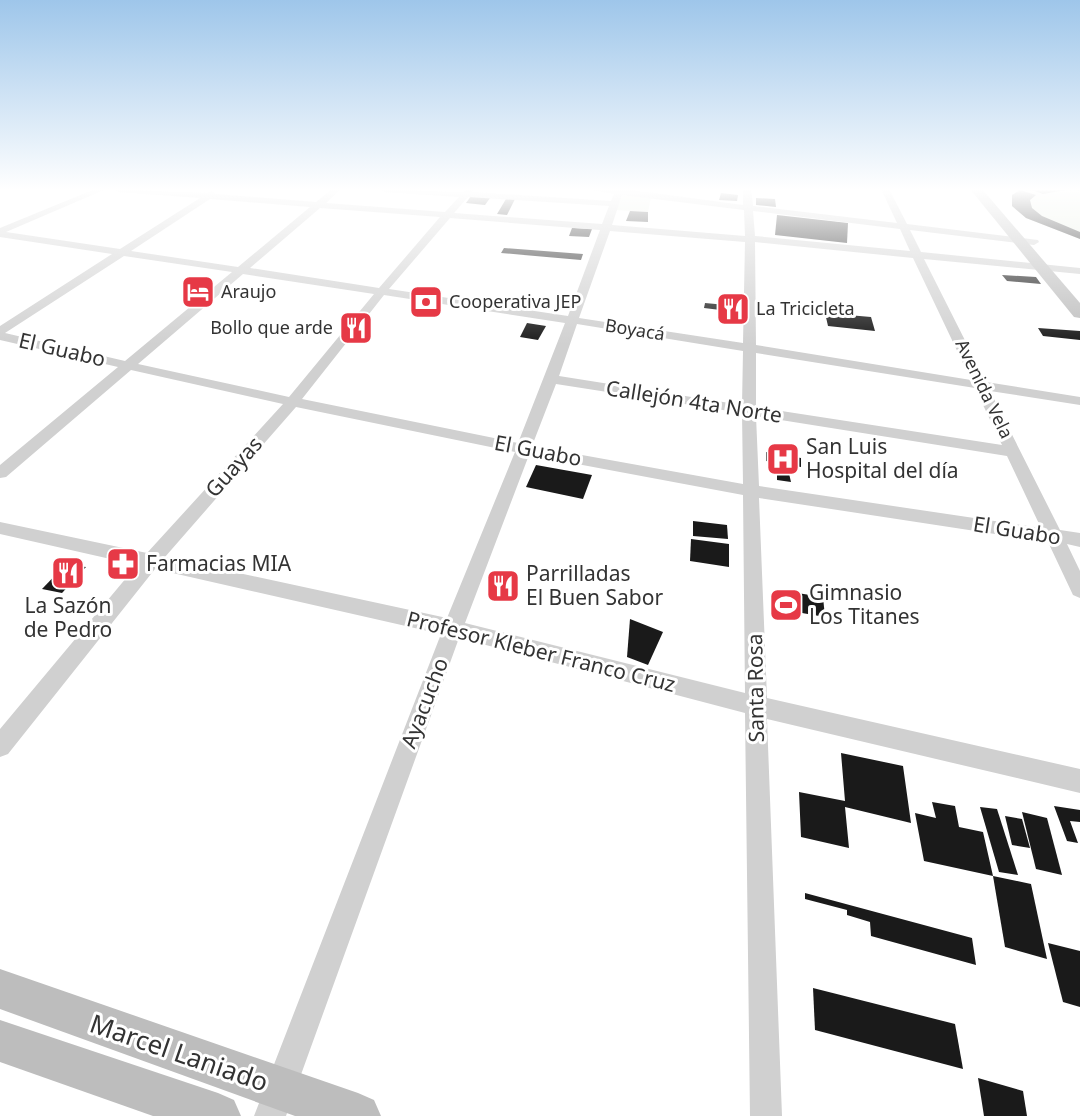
<svg xmlns="http://www.w3.org/2000/svg" width="1080" height="1116" viewBox="0 0 1080 1116" font-family="'Noto Sans',sans-serif">
<style>
.green{fill:#e6ecdf}
.building{fill:#1a1a1a}
.lines{fill:none;stroke-linecap:round;stroke-linejoin:round}
.street{fill:#d0d0d0;fill-rule:evenodd}
.secondary{fill:#bdbdbd;fill-rule:evenodd}
.labels{text-anchor:middle;stroke-width:6;stroke-linejoin:round;paint-order:stroke}
.far-poi-label{font-size:18px;fill:#333;stroke:#fff;text-anchor:start}
.far-street-label{font-size:18px;fill:#333;stroke:#fff}
.street-label{font-size:21px;fill:#333;stroke:#fff}
.poi-label{font-size:21px;fill:#333;stroke:#fff;text-anchor:start}
.near-street-label{font-size:26px;fill:#333;stroke:#fff}
</style>
<rect width="100%" height="100%" fill="#fff"/>
<g class="green">
<path d="M1022,189H1080V239L1026,218L1012,206V195Z"/>
<path d="M623,194L651,197L648,212L616,210Z"/>
</g>
<g class="building">
<path d="M1029,189H1066V190L1043,194Z"/>
<path d="M1020,190L1036,195L1030,200L1032,208L1042,216L1080,232V239L1026,218L1012,206V195Z"/>
<path d="M721,193L738,195L737,201L719,200Z"/>
<path d="M471,196L490,198L485,205L466,203Z"/>
<path d="M756,198L775,199L776,207L756,205Z"/>
<path d="M506,199H515L507,215L497,214Z"/>
<path d="M630,211L648,212V222L626,221Z"/>
<path d="M777,215L848,223L847,243L775,235Z"/>
<path d="M572,228L592,229L589,237L569,236Z"/>
<path d="M504,248L583,254L581,260L501,253Z"/>
<path d="M1002,275L1036,277L1041,284L1007,281Z"/>
<path d="M705,303L737,306V312L704,308Z"/>
<path d="M825,313L871,317L875,331L828,326Z"/>
<path d="M527,323L546,326L538,340L520,337Z"/>
<path d="M1038,328L1080,331V340L1043,336Z"/>
<path d="M766,452L801,458V467L787,465L791,482L777,480V463L766,461Z"/>
<path d="M536,465L592,475L583,499L526,487Z"/>
<path d="M693,521L727,525L728,539L693,536Z"/>
<path d="M691,539L729,544V567L690,561Z"/>
<path d="M66,564L86,567L62,593L42,589Z"/>
<path d="M495,578L516,582L512,595L491,591Z"/>
<path d="M778,590L823,597L825,617L779,609Z"/>
<path d="M630,619L663,632L648,665L627,657Z"/>
<path d="M841,753L903,766L911,823L845,807L849,848L801,837L799,792L845,801Z"/>
<path d="M932,802L955,806L959,827L983,832L993,876L924,861L915,813L936,818Z"/>
<path d="M1054,806L1080,810V822L1070,821L1078,843L1067,841Z"/>
<path d="M980,807L997,809L1018,875L999,872Z"/>
<path d="M1022,812L1047,818L1062,875L1036,869Z"/>
<path d="M1005,816L1022,819L1030,848L1012,845Z"/>
<path d="M993,876L1031,884L1047,959L1005,947Z"/>
<path d="M805,893L972,938L976,965L871,936L870,922L847,915V910L805,899Z"/>
<path d="M1048,943L1080,951V1007L1063,1002Z"/>
<path d="M813,988L955,1024L963,1069L815,1030Z"/>
<path d="M978,1078L1023,1091L1027,1116H984Z"/>
</g>
<g class="lines">
<path class="street" d="M95,189H106L6,232L120,249L200,198L118,192L114,189L207,193L212,191L216,194L316,202L332,189H341L326,203L445,212L459,197L384,192L380,189L463,192L466,189H474L472,192L611,201L614,194L586,189H624L743,205V189H751L753,206L897,223L881,189H889L907,224L1038,240L1039,242L1034,245L910,230L921,252L1080,268V274L924,259L986,382L1080,397V405L990,391L1060,530L1080,533V547L1067,544L1080,571V598L1073,595L1048,542L759,498L767,698L1080,769V793L767,719L782,1116H750L745,713L459,638L286,1116H254L441,634L155,569L8,754L0,757V729L137,565L0,534V522L147,553L283,404L131,370L6,477L0,478V465L118,367L0,340V326L112,254L0,237V228ZM622,195L744,210L745,236L612,225ZM468,197L609,206L602,224L454,213ZM210,199L310,207L238,267L131,251ZM320,208L440,217L379,288L250,268ZM753,211L900,229L910,251L755,236ZM450,218L600,230L568,316L389,289ZM610,231L745,242L743,343L579,318ZM755,242L913,258L971,380L756,345ZM124,256L232,272L125,361L5,333ZM243,274L374,294L289,397L138,364ZM384,295L565,323L518,443L302,399ZM577,324L743,351L742,405L559,376ZM756,353L975,388L1002,445L756,407ZM556,384L742,413L743,484L532,446ZM296,407L515,452L447,618L165,557ZM756,416L1007,456L1041,528L759,486ZM529,455L743,495L745,693L465,623Z"/>
<g class="secondary">
<path d="M970,189H982L1080,303V318L1074,317Z"/>
<path d="M0,969L358,1093L374,1100L381,1116H295L0,1009Z"/>
<path d="M0,1020L218,1093L234,1100L241,1116H153L0,1062Z"/>
</g>
</g>
<linearGradient id="sky" x2="0" y2="1"><stop stop-color="#9ec6ea"/><stop offset="0.55" stop-color="#fff"/><stop offset="1" stop-color="#fff" stop-opacity="0"/></linearGradient>
<rect width="1080" height="345" fill="url(#sky)"/>
<defs>
<symbol id="hotel-square" viewBox="-11 -11 22 22"><rect x="-9" y="-9" width="18" height="18" rx="4" fill="#e63946" stroke="#fff"/><path d="M-6-4.5h1.5V1H6V5H4.5V3h-9V5H-6ZM-4 0a1.8 1.8 0 1 1 3.6 0ZM.5 0V-2.5h3Q6-2.5 6 0Z" fill="#fff"/></symbol>
<symbol id="bank-square" viewBox="-11 -11 22 22"><rect x="-9" y="-9" width="18" height="18" rx="4" fill="#e63946" stroke="#fff"/><path d="M-6-4H6V4H-6ZM0-2.3a2.3 2.3 0 1 0 0 4.6a2.3 2.3 0 1 0 0-4.6Z" fill="#fff"/></symbol>
<symbol id="restaurant-square" viewBox="-11 -11 22 22"><rect x="-9" y="-9" width="18" height="18" rx="4" fill="#e63946" stroke="#fff"/><path d="M-5-6h1v4h1v-4h1v4h1v-4h1v5L-1.5 .5V6h-2V.5L-5-1ZM5-6V6H3V1.5H1.5Q1.5-4 5-6Z" fill="#fff"/></symbol>
<symbol id="hospital-square" viewBox="-11 -11 22 22"><rect x="-9" y="-9" width="18" height="18" rx="4" fill="#e63946" stroke="#fff"/><path d="M-5-5h3v3.5h4V-5h3V5h-3V1.5h-4V5h-3Z" fill="#fff"/></symbol>
<symbol id="pharmacy-square" viewBox="-11 -11 22 22"><rect x="-9" y="-9" width="18" height="18" rx="4" fill="#e63946" stroke="#fff"/><path d="M-2-6h4v4h4v4h-4v4h-4v-4h-4v-4h4Z" fill="#fff"/></symbol>
<symbol id="stadium-square" viewBox="-11 -11 22 22"><rect x="-9" y="-9" width="18" height="18" rx="4" fill="#e63946" stroke="#fff"/><path d="M0-5a6.5 5 0 1 0 0 10a6.5 5 0 1 0 0-10ZM-3.5-1.8h7v3.6h-7Z" fill="#fff"/></symbol>
</defs>
<g fill-rule="evenodd">
<use href="#hotel-square" x="179" y="273" width="38" height="38"/>
<use href="#bank-square" x="407" y="283" width="38" height="38"/>
<use href="#restaurant-square" x="714" y="290" width="38" height="38"/>
<use href="#restaurant-square" x="337" y="309" width="38" height="38"/>
<use href="#hospital-square" x="764" y="440" width="38" height="38"/>
<use href="#pharmacy-square" x="104" y="545" width="38" height="38"/>
<use href="#restaurant-square" x="49" y="554" width="38" height="38"/>
<use href="#restaurant-square" x="484" y="567" width="38" height="38"/>
<use href="#stadium-square" x="767" y="586" width="38" height="38"/>
</g>
<g class="labels">
<g class="far-poi-label">
<text x="221" y="298">Araujo</text>
<text x="449" y="308">Cooperativa JEP</text>
<text x="756" y="315">La Tricicleta</text>
<text x="333" y="334" text-anchor="end">Bollo que arde</text>
</g>
<g class="far-street-label">
<text transform="translate(635 330) rotate(9)" y="6">Boyacá</text>
<text transform="translate(984 389) rotate(64)" y="6">Avenida Vela</text>
</g>
<g class="street-label">
<text transform="translate(62 350) rotate(13)" y="7">El Guabo</text>
<text transform="translate(694 402) rotate(9)" y="7">Callejón 4ta Norte</text>
<text transform="translate(538 451) rotate(11)" y="7">El Guabo</text>
<text transform="translate(234 467) rotate(-48)" y="7">Guayas</text>
<text transform="translate(1017 531) rotate(9)" y="7">El Guabo</text>
<text transform="translate(541 652) rotate(14)" y="7">Profesor Kleber Franco Cruz</text>
<text transform="translate(756 688) rotate(-91)" y="7">Santa Rosa</text>
<text transform="translate(425 703) rotate(-69)" y="7">Ayacucho</text>
</g>
<g class="poi-label">
<text x="806" y="454">San Luis<tspan x="806" dy="24">Hospital del día</tspan></text>
<text x="146" y="571">Farmacias MIA</text>
<text x="526" y="581">Parrilladas<tspan x="526" dy="24">El Buen Sabor</tspan></text>
<text x="809" y="600">Gimnasio<tspan x="809" dy="24">Los Titanes</tspan></text>
<text x="68" y="613" text-anchor="middle">La Sazón<tspan x="68" dy="24">de Pedro</tspan></text>
</g>
<g class="near-street-label">
<text transform="translate(179 1053) rotate(19)" y="9">Marcel Laniado</text>
</g>
</g>
</svg>
